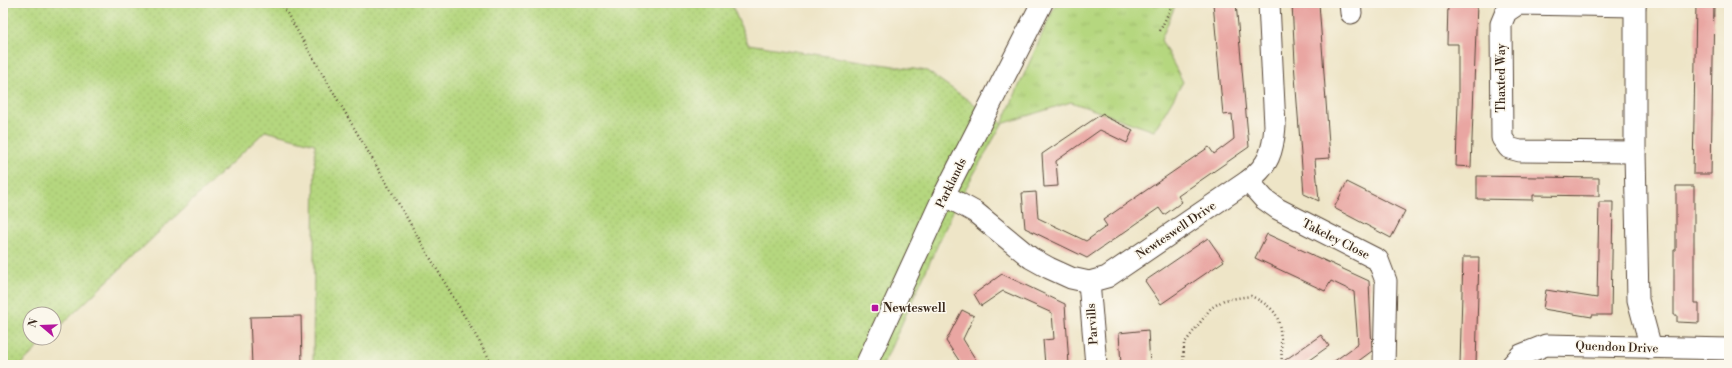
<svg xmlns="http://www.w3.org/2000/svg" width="1732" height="368" viewBox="0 0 1732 368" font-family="'Libre Bodoni',serif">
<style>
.grass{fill:url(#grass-dots);stroke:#78804e}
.park{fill:url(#park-tufts);stroke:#78804e}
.building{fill:#e9a6a2}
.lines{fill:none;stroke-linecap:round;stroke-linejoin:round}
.minor-casing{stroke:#564637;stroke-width:23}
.path{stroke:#564637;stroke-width:2.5;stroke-dasharray:1 3;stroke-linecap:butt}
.minor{stroke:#fff;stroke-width:21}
.poi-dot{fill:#b5179e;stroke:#fbf7ec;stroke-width:1.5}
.labels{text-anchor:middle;stroke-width:3;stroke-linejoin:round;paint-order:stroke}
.street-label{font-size:12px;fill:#3b2a1e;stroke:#fbf7ec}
.poi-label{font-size:12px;font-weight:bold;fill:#3b2a1e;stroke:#fbf7ec;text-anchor:start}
</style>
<defs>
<pattern id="grass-dots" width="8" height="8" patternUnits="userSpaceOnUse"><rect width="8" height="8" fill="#b5d77f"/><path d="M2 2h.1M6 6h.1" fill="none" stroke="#9db96d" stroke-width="1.8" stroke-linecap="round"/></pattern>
<pattern id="park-tufts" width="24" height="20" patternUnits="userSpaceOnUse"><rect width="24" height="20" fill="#b5d77f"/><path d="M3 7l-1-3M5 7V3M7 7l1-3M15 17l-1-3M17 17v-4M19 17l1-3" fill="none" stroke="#9db96d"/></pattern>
</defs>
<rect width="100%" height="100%" fill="#fbf7ec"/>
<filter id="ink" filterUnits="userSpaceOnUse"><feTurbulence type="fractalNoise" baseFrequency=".025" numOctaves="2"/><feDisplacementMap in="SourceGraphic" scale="8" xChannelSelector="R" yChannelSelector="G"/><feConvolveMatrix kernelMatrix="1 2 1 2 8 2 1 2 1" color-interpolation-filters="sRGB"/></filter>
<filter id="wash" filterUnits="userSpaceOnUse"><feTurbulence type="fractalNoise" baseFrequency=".012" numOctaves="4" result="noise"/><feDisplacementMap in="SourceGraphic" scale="16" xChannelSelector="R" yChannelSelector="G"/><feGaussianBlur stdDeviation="0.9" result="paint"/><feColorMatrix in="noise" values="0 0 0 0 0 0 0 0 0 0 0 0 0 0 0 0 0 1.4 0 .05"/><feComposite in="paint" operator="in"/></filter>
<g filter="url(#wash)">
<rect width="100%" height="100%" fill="#eee5c7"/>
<path class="grass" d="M3,3H731L748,44L927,71L1002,124L954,209L883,365H313L315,144L265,131L54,332V314H30V338H48L20,365H3Z"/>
<path class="park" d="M1056,3H1176L1161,40L1183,82L1154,131L1071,102L1002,124Z"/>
<g id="blocks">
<g class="building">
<path d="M1213,3H1236L1249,147L1178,196L1182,202L1164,215L1159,208L1087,258L1025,228L1022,193L1036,192L1038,218L1086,241L1107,226L1103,220L1209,147L1214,154L1234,139L1232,114L1223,115Z"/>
<path d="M1292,3H1319L1330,158L1315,159L1319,201L1304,194L1294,63H1295Z"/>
<path d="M1448,3H1477L1471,167L1456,166L1458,102V44H1447Z"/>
<path d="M1696,3H1714L1711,174H1693Z"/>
<path d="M1103,113L1106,117L1133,130L1127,143L1100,130L1056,161L1058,186L1044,187L1042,154Z"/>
<path d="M1477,176L1599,178V196L1533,195V200L1477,199Z"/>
<path d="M1347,182L1405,211L1391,238L1334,208Z"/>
<path d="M1676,186H1694V303H1699V323L1677,322V315H1674V250H1676Z"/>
<path d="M1599,202H1613L1611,315H1592V317L1543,309L1546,290L1597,298Z"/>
<path d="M1267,234L1369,281L1372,351L1353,365H1329L1358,344L1354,292L1331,281L1325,291L1255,258Z"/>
<path d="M1208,238L1224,261L1161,304L1145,281Z"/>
<path d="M1463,257H1479L1476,365H1460Z"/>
<path d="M1002,274L1065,304L1069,365H1045L1043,340L1054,339L1052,313L1003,291L981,306L974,294Z"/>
<path d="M962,310L974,316L963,339L979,365H962L946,341Z"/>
<path d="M301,316L302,365H252L250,317Z"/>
<path d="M1148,330L1150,365H1121L1119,333Z"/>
<path d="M1321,335L1329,346L1302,365H1278Z"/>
</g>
</g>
</g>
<g filter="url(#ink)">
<use href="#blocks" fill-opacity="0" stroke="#564637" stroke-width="1"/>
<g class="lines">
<defs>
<g id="minor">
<path d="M1350,3L1351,13"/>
<path d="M1635,3V152L1638,300L1651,348"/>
<path d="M1635,152L1520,151L1509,148L1502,138L1501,24L1506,12L1518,4L1635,6"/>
<path d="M1248,181L1264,199L1278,209L1378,260L1386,281L1384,365"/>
<path d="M944,195L975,212L1031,258L1049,268L1071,278L1089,282L1107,277L1248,181C1269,165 1273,152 1275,126L1269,3"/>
<path d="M1089,282L1096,365"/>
<path d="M866,365L944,195L1042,3"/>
<path d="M1512,365L1521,355L1546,345L1729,349"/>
</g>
</defs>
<use href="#minor" class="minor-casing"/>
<g class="path">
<path d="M281,3L493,365"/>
<path d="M1160,31L1173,3"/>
<path d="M1183,365L1184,344L1211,308L1224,300L1251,296C1259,300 1271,306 1276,315C1282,326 1281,351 1282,365"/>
</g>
<use href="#minor" class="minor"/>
</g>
</g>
<rect class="poi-dot" x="871" y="304" width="8" height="8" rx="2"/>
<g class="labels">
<g class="street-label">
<text transform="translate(1501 78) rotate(-90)" y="4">Thaxted Way</text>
<text transform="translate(951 183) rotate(-64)" y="4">Parklands</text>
<text transform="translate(1176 230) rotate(-34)" y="4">Newteswell Drive</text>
<text transform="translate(1336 239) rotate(27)" y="4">Takeley Close</text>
<text transform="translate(1092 324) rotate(-94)" y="4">Parvills</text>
<text transform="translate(1617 347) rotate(2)" y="4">Quendon Drive</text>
</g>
<g class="poi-label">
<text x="883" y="312">Newteswell</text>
</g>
</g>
<rect width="1732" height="368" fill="none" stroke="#fbf7ec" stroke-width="16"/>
<g transform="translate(42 326) rotate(289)"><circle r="19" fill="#fbf7ec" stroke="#aea59a"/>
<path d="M0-3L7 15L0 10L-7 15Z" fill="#b5179e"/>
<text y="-6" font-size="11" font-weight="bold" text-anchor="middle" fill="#3b2a1e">N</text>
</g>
</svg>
